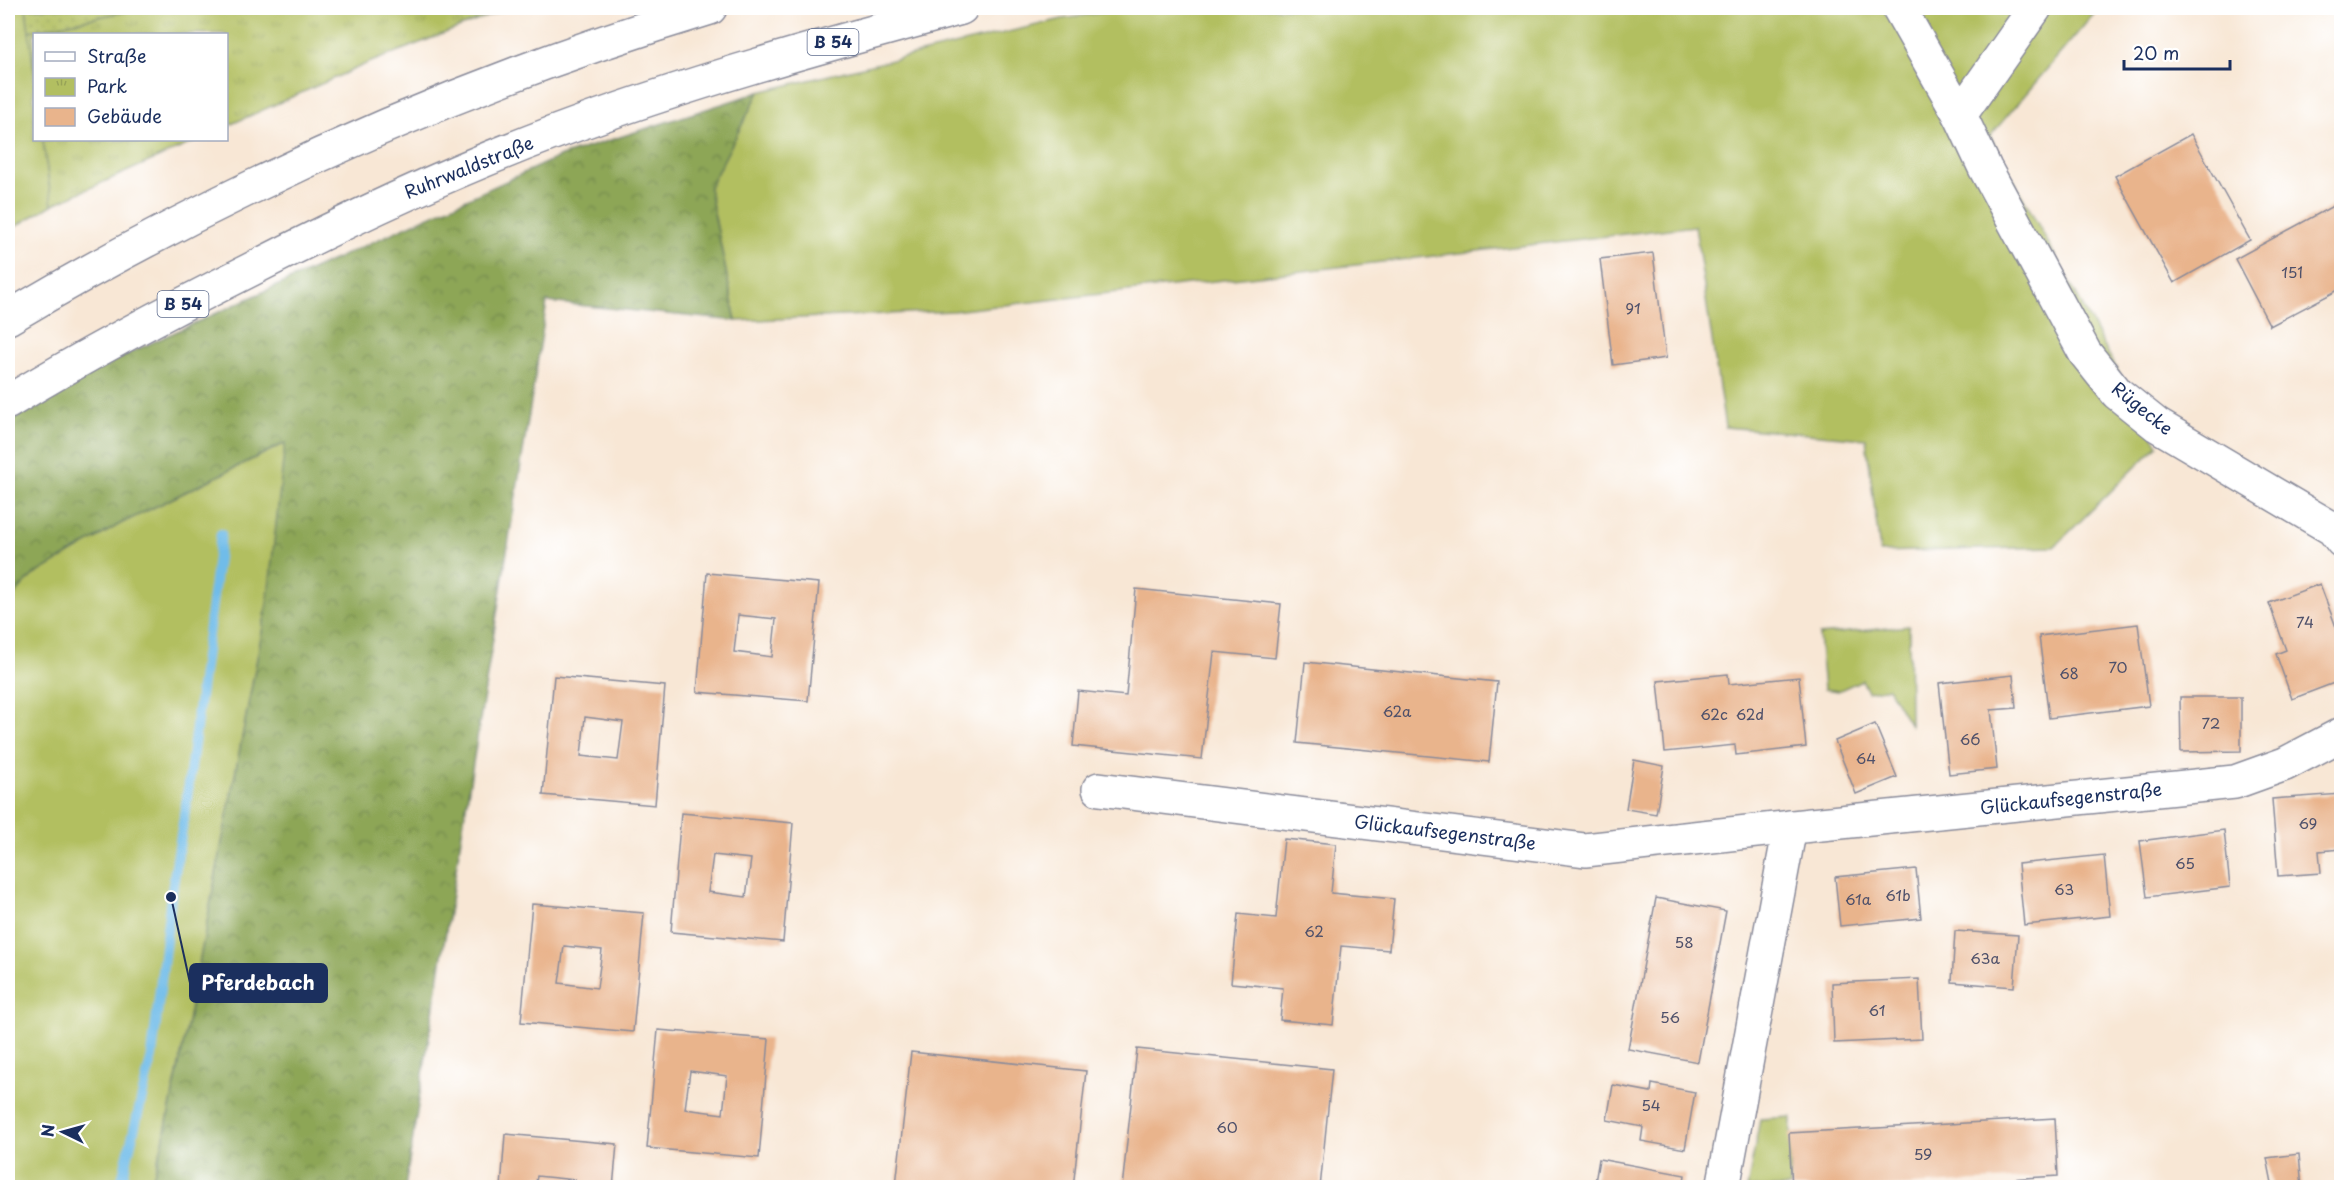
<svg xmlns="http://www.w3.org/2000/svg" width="2349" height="1195" viewBox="0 0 2349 1195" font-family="'Playpen Sans',sans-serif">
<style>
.grass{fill:#b2bf61;stroke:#667760;stroke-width:1.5}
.forest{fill:url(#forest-crowns);stroke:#546a5a;stroke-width:1.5}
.park{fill:url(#park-tufts);stroke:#667760;stroke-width:1.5}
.garden{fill:url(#garden-dots);stroke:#667760;stroke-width:1.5}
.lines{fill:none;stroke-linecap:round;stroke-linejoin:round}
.stream{stroke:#6fbce9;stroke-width:10}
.building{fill:#e9b48c;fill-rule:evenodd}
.minor-casing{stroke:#8a8b9a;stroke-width:36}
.highway-casing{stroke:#8a8b9a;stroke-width:36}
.minor{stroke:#fff;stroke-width:33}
.highway{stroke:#fff;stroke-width:33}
.labels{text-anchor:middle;stroke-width:5;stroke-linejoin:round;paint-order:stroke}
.number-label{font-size:15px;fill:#4e506a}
.shield{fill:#fff;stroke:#5f6d8e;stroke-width:1.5}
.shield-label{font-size:16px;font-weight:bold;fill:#1b2f5e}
.street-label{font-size:18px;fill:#1b2f5e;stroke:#fff}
.leader{fill:none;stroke:#1b2f5e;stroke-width:2}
.callout-dot{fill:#1b2f5e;stroke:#fff;stroke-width:2}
.callout{fill:#1b2f5e;stroke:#1b2f5e;stroke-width:2}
.callout-label{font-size:20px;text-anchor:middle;font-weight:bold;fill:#fff}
</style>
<defs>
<pattern id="forest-crowns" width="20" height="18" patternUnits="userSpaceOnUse" patternTransform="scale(1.5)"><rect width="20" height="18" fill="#8da657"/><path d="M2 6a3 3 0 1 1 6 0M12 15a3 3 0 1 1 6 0" fill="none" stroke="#72884b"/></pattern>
<pattern id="park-tufts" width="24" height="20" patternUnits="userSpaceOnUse" patternTransform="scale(1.5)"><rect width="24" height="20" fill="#b2bf61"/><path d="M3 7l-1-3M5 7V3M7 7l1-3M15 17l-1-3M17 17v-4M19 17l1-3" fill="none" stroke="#98a457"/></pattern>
<pattern id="garden-dots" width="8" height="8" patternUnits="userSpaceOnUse" patternTransform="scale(1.5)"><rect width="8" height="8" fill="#b2bf61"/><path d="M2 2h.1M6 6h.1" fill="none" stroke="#98a457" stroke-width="1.8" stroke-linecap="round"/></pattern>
</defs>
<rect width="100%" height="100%" fill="#fff"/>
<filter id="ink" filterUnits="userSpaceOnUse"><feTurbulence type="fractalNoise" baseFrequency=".0167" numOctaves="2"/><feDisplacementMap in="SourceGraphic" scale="12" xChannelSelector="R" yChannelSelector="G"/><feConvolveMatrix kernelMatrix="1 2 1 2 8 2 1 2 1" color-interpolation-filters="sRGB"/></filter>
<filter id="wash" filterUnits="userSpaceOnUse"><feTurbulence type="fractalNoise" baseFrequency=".008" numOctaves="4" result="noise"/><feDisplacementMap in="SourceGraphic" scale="24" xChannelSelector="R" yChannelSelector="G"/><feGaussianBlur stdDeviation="1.35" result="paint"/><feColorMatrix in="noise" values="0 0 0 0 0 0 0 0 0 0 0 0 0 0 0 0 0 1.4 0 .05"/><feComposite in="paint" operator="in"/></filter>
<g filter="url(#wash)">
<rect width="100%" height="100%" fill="#f8e7d5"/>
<g class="grass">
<path d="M8,8H27L34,70V140H43L52,205L8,231Z"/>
<path d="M1131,8H2099L1990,136L2158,445L2054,547L1880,552L1866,439L1725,427L1695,226L953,311L736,321L709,188L759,92L1062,19Z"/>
<path d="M286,443L267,606L188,1022L162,1146L150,1187H8V602L32,576L120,524Z"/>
<path d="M1909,626L1910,725L1888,688L1868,692L1862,680L1838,691L1824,689L1819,635Z"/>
<path d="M1791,1117L1790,1187L1747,1188L1760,1119Z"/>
</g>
<path class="forest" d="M759,92L709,188L736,321L547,302L405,1187H150L163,1142L188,1022L267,606L285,443L120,524L32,576L8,602V423L81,375L561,156Z"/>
<g class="park">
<path d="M143,8H509L366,64L227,126L226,34H34V73L29,31Z"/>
<path d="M43,140H198L52,205Z"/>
</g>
<path class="garden" d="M26,8H143L29,31Z"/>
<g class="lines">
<path class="stream" d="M120,1188L152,1056L171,897L186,805L221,534"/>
</g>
<g id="blocks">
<g class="building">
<path d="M2191,134L2250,240L2174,283L2115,176Z"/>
<path d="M2342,201V288L2270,326L2235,259Z"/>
<path d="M1653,253L1666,358L1613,365L1600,259Z"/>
<path d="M707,573L819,583L808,701L697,692ZM738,615L776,619L772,657L734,652Z"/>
<path d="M2320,584L2342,643V680L2292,699L2276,654L2286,650L2269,603Z"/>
<path d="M1136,589L1281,604L1275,658L1214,652L1202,759L1073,746L1078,691L1126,696Z"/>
<path d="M2138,624L2149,706L2049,718L2039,636Z"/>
<path d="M1305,662L1497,682L1489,762L1297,743Z"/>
<path d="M1728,674L1729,684L1799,677L1806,747L1736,755L1735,745L1665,752L1658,681Z"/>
<path d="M2013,675L2016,708L1991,710L1997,769L1949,774L1939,683Z"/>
<path d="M554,676L665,686L655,805L543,795ZM585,717L623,722L618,760L581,756Z"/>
<path d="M2180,697H2241V751L2181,752Z"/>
<path d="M1875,724L1897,777L1856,794L1835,741Z"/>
<path d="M1634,760L1664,766L1656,814L1626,809Z"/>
<path d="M2342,794V849L2319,851L2321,873L2278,876L2272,799Z"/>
<path d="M681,813L793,823L783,942L671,932ZM713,855L751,859L746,897L708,892Z"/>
<path d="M2224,830L2230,887L2147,897L2140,841Z"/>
<path d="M1284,839L1336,844L1331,893L1394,899L1389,950L1341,946L1333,1025L1280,1020L1283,988L1231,983L1238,914L1276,918Z"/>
<path d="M2104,855L2110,916L2024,925L2018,864Z"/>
<path d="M1916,869L1921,918L1840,926L1835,877Z"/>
<path d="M1656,898L1726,911L1698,1062L1628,1049Z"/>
<path d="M532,904L644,913L633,1032L521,1022ZM564,946L602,950L597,988L559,983Z"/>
<path d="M1955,931L2018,935L2014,987L1952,982Z"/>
<path d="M1919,979L1922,1039L1834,1043L1832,983Z"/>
<path d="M658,1030L769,1039L759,1158L647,1148ZM690,1071L727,1076L723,1114L685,1109Z"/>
<path d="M1137,1049L1332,1069L1320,1188H1122Z"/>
<path d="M911,1052L1086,1071L1073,1188H918L896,1185Z"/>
<path d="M1652,1084L1695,1092L1685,1149L1641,1141L1643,1127L1607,1120L1613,1085L1651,1092Z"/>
<path d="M2055,1118L2058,1176L1866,1188H1792L1789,1133Z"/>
<path d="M505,1134L617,1144L613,1188H574L575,1180L537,1176L535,1188H501Z"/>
<path d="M2299,1154L2302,1188H2273L2267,1158Z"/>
<path d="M1599,1159L1685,1175L1683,1188H1594Z"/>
</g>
</g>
</g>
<g filter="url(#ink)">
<use href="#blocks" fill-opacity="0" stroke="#8a8b9a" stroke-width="1.5"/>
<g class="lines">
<defs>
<g id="minor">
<path d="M1960,115L1985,168L2085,353L2117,393L2157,425L2333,529L2342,541"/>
<path d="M1099,789L1585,850L1811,825L2235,782L2285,764L2342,734"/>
<path d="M1723,1188L1790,827"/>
</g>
<g id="highway">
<path d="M1899,8L1960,115L2035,8"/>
<path d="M8,318C229,187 465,82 710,8"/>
<path d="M8,402C86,355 168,311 250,270C349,219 449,172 553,133C687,83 824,45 961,8"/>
</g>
</defs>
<use href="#minor" class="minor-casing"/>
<use href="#highway" class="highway-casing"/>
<use href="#minor" class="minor"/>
<use href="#highway" class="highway"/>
</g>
</g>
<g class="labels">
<g class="number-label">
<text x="2292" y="278">151</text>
<text x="1633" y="314">91</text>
<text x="2305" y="628">74</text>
<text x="2118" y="673">70</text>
<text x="2069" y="679">68</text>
<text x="1397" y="717">62a</text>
<text x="1714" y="720">62c</text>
<text x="1750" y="720">62d</text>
<text x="2211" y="729">72</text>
<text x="1970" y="745">66</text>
<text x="1866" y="764">64</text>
<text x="2308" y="829">69</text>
<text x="2185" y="869">65</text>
<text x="2064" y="895">63</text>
<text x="1898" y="901">61b</text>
<text x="1858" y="905">61a</text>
<text x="1314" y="937">62</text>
<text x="1684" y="948">58</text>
<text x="1985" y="964">63a</text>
<text x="1877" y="1016">61</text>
<text x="1670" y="1023">56</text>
<text x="1651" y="1111">54</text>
<text x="1227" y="1133">60</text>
<text x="1923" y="1160">59</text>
</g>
<g class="shield">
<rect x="807.5" y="29" width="51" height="26" rx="4.5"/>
<rect x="157.5" y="291" width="51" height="26" rx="4.5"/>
</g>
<g class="shield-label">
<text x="833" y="48">B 54</text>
<text x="183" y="310">B 54</text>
</g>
<g class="street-label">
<text transform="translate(469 168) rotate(-22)" y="6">Ruhrwaldstraße</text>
<text transform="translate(2142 409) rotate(39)" y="6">Rügecke</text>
<text transform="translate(2071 799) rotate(-6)" y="6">Glückaufsegenstraße</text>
<text transform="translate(1445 833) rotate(7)" y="6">Glückaufsegenstraße</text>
</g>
</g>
<path class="leader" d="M171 897L190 983"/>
<circle class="callout-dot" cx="171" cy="897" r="6"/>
<rect class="callout" x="190" y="964" width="137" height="38" rx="6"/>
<g class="callout-label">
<text x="258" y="990">Pferdebach</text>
</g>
<rect width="2349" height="1195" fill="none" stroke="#fff" stroke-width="30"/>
<rect x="33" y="33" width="195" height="108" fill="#ffffff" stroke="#a4acbf" stroke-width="1.5"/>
<rect x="45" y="52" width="30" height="9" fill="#ffffff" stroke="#a4acbf" stroke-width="1.5"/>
<text x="87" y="63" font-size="18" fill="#1b2f5e">Straße</text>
<rect x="45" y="78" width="30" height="18" fill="url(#park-tufts)" stroke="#a4acbf" stroke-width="1.5"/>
<text x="87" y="93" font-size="18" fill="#1b2f5e">Park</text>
<rect x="45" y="108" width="30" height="18" fill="#e9b48c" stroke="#a4acbf" stroke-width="1.5"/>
<text x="87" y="123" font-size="18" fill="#1b2f5e">Gebäude</text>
<g transform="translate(63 1132) rotate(275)" stroke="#ffffff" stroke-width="4.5" paint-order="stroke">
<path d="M0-4.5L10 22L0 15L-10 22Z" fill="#1b2f5e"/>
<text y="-9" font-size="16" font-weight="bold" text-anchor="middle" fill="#1b2f5e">N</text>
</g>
<path d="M2124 60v9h106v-9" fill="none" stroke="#1b2f5e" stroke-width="3"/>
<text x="2133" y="60" font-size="18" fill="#1b2f5e" stroke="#ffffff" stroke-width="4.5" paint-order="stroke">20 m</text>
</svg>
